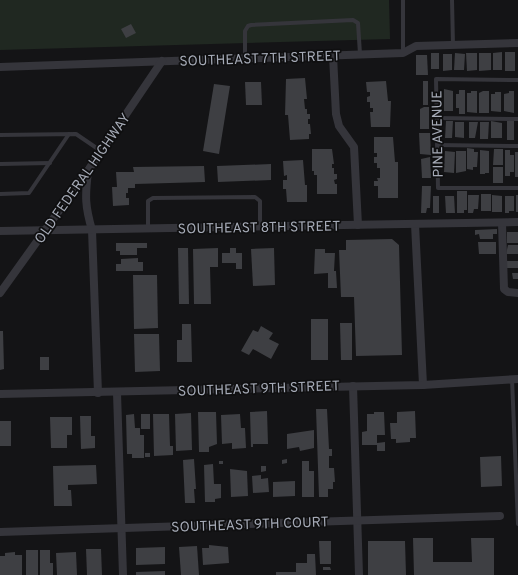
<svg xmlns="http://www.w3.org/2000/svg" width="518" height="575" viewBox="0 0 518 575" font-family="Overpass,sans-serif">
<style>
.green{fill:#202821}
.building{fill:#3e3f43}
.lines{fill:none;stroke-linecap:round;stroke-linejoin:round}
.lane{stroke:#35353b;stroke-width:4}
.street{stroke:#35353b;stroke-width:8}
.labels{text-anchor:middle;stroke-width:3.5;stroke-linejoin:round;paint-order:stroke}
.street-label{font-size:14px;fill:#a5aab6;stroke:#0f0f10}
</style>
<rect width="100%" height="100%" fill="#141416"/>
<path class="green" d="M0,0H389L390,39L0,50Z"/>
<g class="building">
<path d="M131,24L136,33L126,38L121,29Z"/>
<path d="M502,52V70H493V53Z"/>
<rect x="505" y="52" width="10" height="19"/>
<rect x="431" y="53" width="8" height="16"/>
<path d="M455,53L465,54L464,70H454Z"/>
<path d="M466,53H477V70L467,71Z"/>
<path d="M479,53H491V70L479,71Z"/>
<path d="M443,54H452V70L443,71Z"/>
<path d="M416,55H427L428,75H416Z"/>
<path d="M305,78L307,99H304L305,109H307V114H310V119H308V124H310L311,134H309V139L290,140L288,115H285L286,79Z"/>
<path d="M386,81L388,101H391L390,127H371L370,112H373V108H370V102H367V97L370,96V92H367L366,82Z"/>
<rect x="423" y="81" width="5" height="24"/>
<path d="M245,82H261L262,105H246Z"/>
<path d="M214,84L230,86L219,154L203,151Z"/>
<path d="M444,89L453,91V111H444Z"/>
<path d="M459,90H465V114H459V108H456V94H459Z"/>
<path d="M471,91H477V113L467,112V93H471Z"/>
<path d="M483,91H489V113H479V93Z"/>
<path d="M509,91H514V113L504,111V94L509,93Z"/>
<path d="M495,92H501V112L491,111V94H495Z"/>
<path d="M424,107H429V129H420V109Z"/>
<path d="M446,121H453L452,138H445Z"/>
<path d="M491,121L502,123V138H491Z"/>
<rect x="507" y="121" width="7" height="19"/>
<path d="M455,122H464V138L455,137Z"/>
<path d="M469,122H478L475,138H469Z"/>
<path d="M480,122H489L488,139H480Z"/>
<path d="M419,133H430L431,155L420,154Z"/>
<path d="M374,137H393L395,162H398V198H378V186H374V181H378L377,178H380V168H377V163H374V157H377V153H374Z"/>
<path d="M467,148L474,149V152H478L477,167H473V170L467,169Z"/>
<path d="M312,149H332L334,164H332V168H334V174H337V179L334,180L335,184H337V194H317V175H314V171H312Z"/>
<path d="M494,149H503V165H493Z"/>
<path d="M480,150L489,151V173H485V174H480Z"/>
<path d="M505,150H510V155H514V172H510V176H505Z"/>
<path d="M445,151L455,152L454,173L444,172Z"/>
<path d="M456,151H466V171L456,173Z"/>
<rect x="515" y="152" width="3" height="25"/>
<path d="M430,157L431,178H422L421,159Z"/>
<path d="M303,160L305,185H307V202H287L286,189H283V180H287V175L284,176L283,161Z"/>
<path d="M271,164V180L218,182L217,166Z"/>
<path d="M204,166L205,182L135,184V188H128V193H126V198H129V205L113,206L112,187H117L116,172H134L133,167Z"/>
<rect x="493" y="167" width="10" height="16"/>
<path d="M422,186H431L430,208H427L426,213H421Z"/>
<path d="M457,191H467V210H464V213H457Z"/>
<rect x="481" y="194" width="10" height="17"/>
<path d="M468,195H479L478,209H474L473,213H468Z"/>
<path d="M492,195L502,196V212H492Z"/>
<rect x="516" y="195" width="2" height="17"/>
<rect x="433" y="196" width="6" height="17"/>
<path d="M445,196H454L455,213H446Z"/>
<path d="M505,196H514V211H509V213H505Z"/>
<path d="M497,229V234H493V239H480L479,234L475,235V230Z"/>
<rect x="507" y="232" width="11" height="11"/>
<path d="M392,239L399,245L402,355L356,356L354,297H341L339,250H346V240Z"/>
<path d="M478,242H496V254H479Z"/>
<path d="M116,243H147V248H137V255H120V251H116Z"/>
<path d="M508,245H518V254H506Z"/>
<path d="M178,248H188L189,304H179Z"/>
<path d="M218,248V267H210L211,304H194L193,249Z"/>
<path d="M230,248H236V253H242V269H236V263H222V253H230Z"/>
<path d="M274,248L275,285L253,286L251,249Z"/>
<path d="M315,249H325V253H335L334,271H336L337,288H328V273L314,274Z"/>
<path d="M138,258V262H143V271H116V264H121V259Z"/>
<rect x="507" y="261" width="11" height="7"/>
<path d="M512,273H518V279H513Z"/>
<path d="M133,275H157L158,328L134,329Z"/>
<rect x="311" y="319" width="17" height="41"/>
<path d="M340,323H352V360H341Z"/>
<path d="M182,324H191L192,362H177V340H182Z"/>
<path d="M261,326L273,333L269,339L279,344L271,359L253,349L249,355L241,351L253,330L258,332Z"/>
<path d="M0,331H3L4,369L0,370Z"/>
<path d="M134,334H159L160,371L135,372Z"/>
<rect x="40" y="357" width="9" height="13"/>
<path d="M316,409H327L329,449H332V456H329V468H334L335,482H333V489H328V497H319Z"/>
<path d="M267,411L268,444H253V447H251L250,412Z"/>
<path d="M415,411L416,438H410V442L396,443V439H391L390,423H397V412Z"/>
<path d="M198,412H216L217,444L209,447V452H199Z"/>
<path d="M374,412H384L385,435H377V443L385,442V451H377V445H362V432L367,431V414H374Z"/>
<path d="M191,413L192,450L176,451L175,414Z"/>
<path d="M134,414L135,428H140V435H144V458H132V454H127L126,415Z"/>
<rect x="141" y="414" width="9" height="15"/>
<path d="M153,414H169L170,446H173V455L154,456Z"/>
<path d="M240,414L241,428H245L246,448L232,449V443L222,444L221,415Z"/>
<path d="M80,416H91V436H95V448L81,449Z"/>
<path d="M50,417H72V435H67V448H51Z"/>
<rect x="0" y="421" width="11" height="25"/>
<path d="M314,430V448L300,451L299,447L287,449V434Z"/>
<rect x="145" y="453" width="5" height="4"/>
<path d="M501,456L502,486L481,487L480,457Z"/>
<path d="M194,459L196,489H194L195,503H185L183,460Z"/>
<path d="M287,459V463L282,464V460Z"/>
<rect x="219" y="461" width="4" height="3"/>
<path d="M302,461H309V471H314V497H302Z"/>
<path d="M213,464L214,484H221V498L215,499V502H205L204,465Z"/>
<path d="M96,465L97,484L68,485V490H71L72,506H54L53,466Z"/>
<path d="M261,466H266V471L261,472Z"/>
<path d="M230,469L247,471L248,496L231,497Z"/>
<path d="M261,475V479L268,478L269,492L253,493L252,476Z"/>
<path d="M295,481V496L273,497V482Z"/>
<path d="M413,538H433V562H472L471,538H494V575H414Z"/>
<path d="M319,541H331V564H320Z"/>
<path d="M368,541H405L406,575H368Z"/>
<path d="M209,545L228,547L229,563L203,565L202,548H209Z"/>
<path d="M197,546L199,575H181L179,547Z"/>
<path d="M165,547V564L136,565V548Z"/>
<path d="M86,549H101L102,575H87Z"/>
<rect x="26" y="550" width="12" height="25"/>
<path d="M40,550H50V563H53V575H40Z"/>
<path d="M15,552V555H22V575H0V556H5V553Z"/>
<path d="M76,552L77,575H57L56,553Z"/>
<path d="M307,554H315L316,575H276V572H296V563H307Z"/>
<path d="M323,567H330L331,570H323Z"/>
<path d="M165,571V575H136V572Z"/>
</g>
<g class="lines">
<g class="lane">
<path d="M403,0V53"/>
<path d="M452,0L453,45"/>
<path d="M245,58V31L248,26L251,25L353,20L358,23L360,54"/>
<path d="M518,80L436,79L438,188H518"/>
<path d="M437,118L518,119"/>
<path d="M0,135L76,134L101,151"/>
<path d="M437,145L518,146"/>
<path d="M0,164L50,163"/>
<path d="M0,194L29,193L69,134"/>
<path d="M148,229V201L153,198L255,197L260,201V227"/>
<path d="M512,379L518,524"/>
</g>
<g class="street">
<path d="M333,56L336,114L339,126L354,147L358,225"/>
<path d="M0,67L403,53L416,46L518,43"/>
<path d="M88,172C85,196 85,206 92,230L98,393"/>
<path d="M502,223L504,289L508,292L518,293"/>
<path d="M415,224L423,385"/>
<path d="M0,231L518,222"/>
<path d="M0,293L89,169L162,61"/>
<path d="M353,386L359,575"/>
<path d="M117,393L123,575"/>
<path d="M0,394L423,385L518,379"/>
<path d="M0,532L500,516"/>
</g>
</g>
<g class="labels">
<g class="street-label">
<text transform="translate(260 58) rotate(-2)" y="5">SOUTHEAST 7TH STREET</text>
<text transform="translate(437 134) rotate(-91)" y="5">PINE AVENUE</text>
<text transform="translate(82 178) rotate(-55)" y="5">OLD FEDERAL HIGHWAY</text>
<text transform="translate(259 227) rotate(-1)" y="5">SOUTHEAST 8TH STREET</text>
<text transform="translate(259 388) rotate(-2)" y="5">SOUTHEAST 9TH STREET</text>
<text transform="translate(250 524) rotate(-2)" y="5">SOUTHEAST 9TH COURT</text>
</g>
</g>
</svg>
